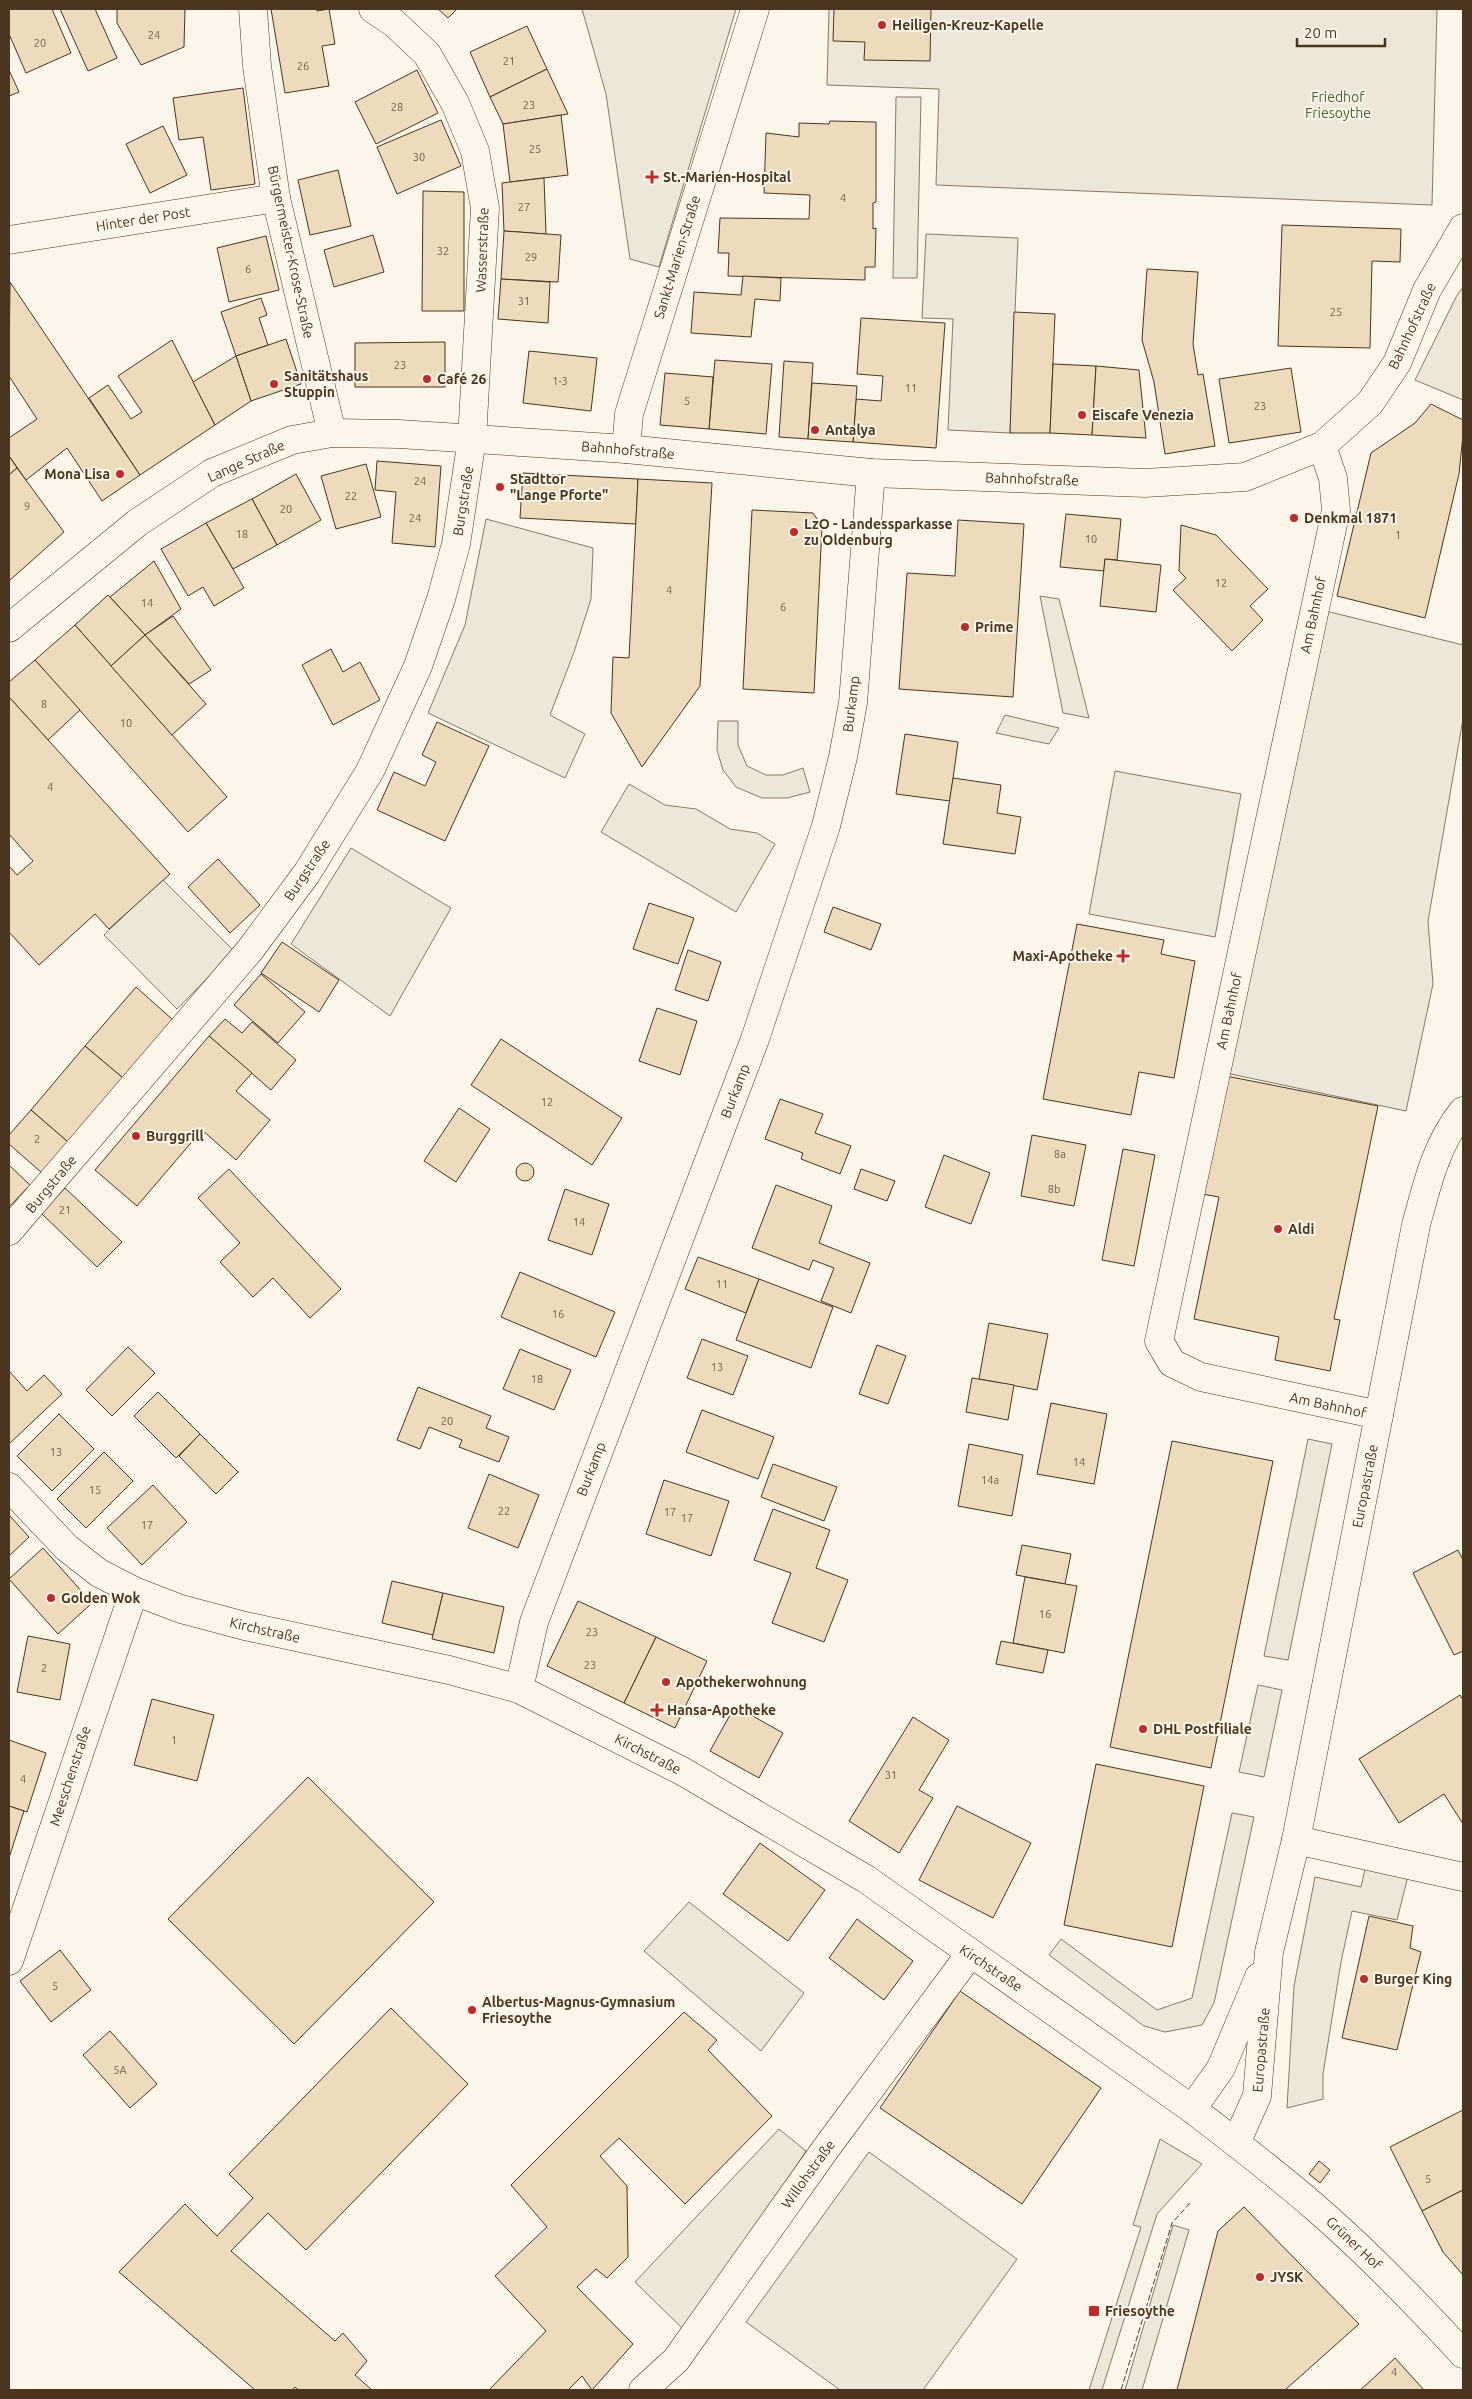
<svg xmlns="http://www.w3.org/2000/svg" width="1472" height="2399" viewBox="0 0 1472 2399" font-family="Ubuntu,sans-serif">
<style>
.green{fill:#ede6d9;stroke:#887966}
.parking{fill:#ede7d9;stroke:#887966}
.building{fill:#ecdcbc;stroke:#4a3520}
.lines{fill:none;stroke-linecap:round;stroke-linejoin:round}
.minor-casing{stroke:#4a3520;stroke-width:29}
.minor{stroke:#fbf6e9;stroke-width:28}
.fence{stroke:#4a3520;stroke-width:1;stroke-dasharray:6 2.5;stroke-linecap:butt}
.poi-dot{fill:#c62828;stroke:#fbf6e9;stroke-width:2}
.labels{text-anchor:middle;stroke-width:4;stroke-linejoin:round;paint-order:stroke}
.number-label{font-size:11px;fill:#725f47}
.poi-label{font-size:14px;font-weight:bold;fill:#4a3520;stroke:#fbf6e9;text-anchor:start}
.park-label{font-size:14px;fill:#436837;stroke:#fbf6e9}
.street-label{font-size:14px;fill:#4a3520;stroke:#fbf6e9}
</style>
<rect width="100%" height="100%" fill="#fbf6e9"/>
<g class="green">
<path d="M829,9H1437L1432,205L936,185L939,89L827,85Z"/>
<path d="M1463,287V400L1415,380L1456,297Z"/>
<path d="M1160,2139L1202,2164L1157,2214L1102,2390H1089L1141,2227L1133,2225Z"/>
</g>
<g class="parking">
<path d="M582,9H736L659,267L630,259L606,94Z"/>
<path d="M896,97H921L917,278H893Z"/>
<path d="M926,234L1018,238L1010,433L948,430L953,319L922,318Z"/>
<path d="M486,519L593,548L591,599L574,652L550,715L585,734L565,778L428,713L465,625Z"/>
<path d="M1040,596L1059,599L1089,718L1063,713Z"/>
<path d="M1326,611L1463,645V719L1428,921L1433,984L1406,1111L1226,1073Z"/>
<path d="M1005,715L1059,728L1049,744L996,733Z"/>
<path d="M718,721H738V745L747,766L766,775H783L803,768L810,792L787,798H762L736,787L723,770L717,750Z"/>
<path d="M1115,771L1241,794L1215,937L1089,914Z"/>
<path d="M629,784L665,805L696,809L730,829L757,833L775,844L736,912L601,832Z"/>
<path d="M351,848L451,908L390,1016L291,944Z"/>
<path d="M162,879L234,951L177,1009L104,935Z"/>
<path d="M1308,1439L1332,1444L1288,1660L1264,1656Z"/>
<path d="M1258,1685L1282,1690L1264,1777L1239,1772Z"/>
<path d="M1232,1813L1254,1817L1214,2003L1202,2025L1165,2032L1144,2026L1049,1955L1061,1939L1157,2010L1192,1998Z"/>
<path d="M1365,1869L1408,1876L1397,1920L1352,1911L1341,1962L1323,2074V2099L1287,2108L1294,1986L1315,1877L1361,1887Z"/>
<path d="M689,1902L804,1993L761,2051L644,1951Z"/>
<path d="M779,2129L806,2151L735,2262L682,2328L635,2282Z"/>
<path d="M869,2152L1017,2259L923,2390H840L746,2322Z"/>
<path d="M1173,2225L1189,2230L1142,2390H1125Z"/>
</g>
<g class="building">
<path d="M9,9H52L71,53L26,73L9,34Z"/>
<path d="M60,9H95L117,58L88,71Z"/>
<path d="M117,9H185L184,47L141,65L117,23Z"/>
<path d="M271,9H316L317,11L329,9L335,44L322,46L329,86L285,93Z"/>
<path d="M438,9H457L448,18Z"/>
<path d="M834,9H931L930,61L864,60L865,42L833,41Z"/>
<path d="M527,26L547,69L490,97L470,52Z"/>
<path d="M547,69L568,114L503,124L490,97Z"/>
<path d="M9,70L19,92L9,96Z"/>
<path d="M417,70L438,113L376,144L355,102Z"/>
<path d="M243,88L255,184L211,190L203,137L179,140L173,98Z"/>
<path d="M561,115L568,175L510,182L503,124Z"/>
<path d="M441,120L461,166L397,194L377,147Z"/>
<path d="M830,121L876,122V202L873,203V229L876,228L875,267H865V280L728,276L729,253H718L720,218L809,219L810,195L764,193L766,133L799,137V123L829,124Z"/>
<path d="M163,126L187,175L150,193L126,144Z"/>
<path d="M338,170L351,226L310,235L298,180Z"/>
<path d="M544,178L546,234L504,231L502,183Z"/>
<path d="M423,191L464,192V311H422Z"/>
<path d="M1282,225L1401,229L1400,262L1372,261L1370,348L1278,346Z"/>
<path d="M504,231L561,235L558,282L501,279Z"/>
<path d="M373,235L384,272L334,287L324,250Z"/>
<path d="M266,236L279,290L229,302L217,248Z"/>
<path d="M1147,269L1198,272L1193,344L1198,375L1203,374L1215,446L1165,454L1154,382L1142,340Z"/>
<path d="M743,276L781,278L780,301L755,299L751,337L691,333L694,292L741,295Z"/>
<path d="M501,279L550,282L548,323L498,319Z"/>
<path d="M10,282L140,475L102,501L67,448L26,480L9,456V438L37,419L9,376Z"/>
<path d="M261,298L267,315L259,318L268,345L236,356L221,312Z"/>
<path d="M1014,312L1055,314L1050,433H1010Z"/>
<path d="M861,318L945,323L936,448L853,442L856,399L881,401L883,376L857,374Z"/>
<path d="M286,339L301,384L251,401L236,356Z"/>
<path d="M172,340L215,425L140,475L89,398L108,385L131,419L142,412L118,376Z"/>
<path d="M445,342V387H355V343Z"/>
<path d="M529,351L597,358L591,411L523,403Z"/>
<path d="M236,356L251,401L215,425L193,382Z"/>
<path d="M715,360L772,364L766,434L709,429Z"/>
<path d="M784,361L813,363L808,439L779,437Z"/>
<path d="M1053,364L1096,366L1092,435L1050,433Z"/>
<path d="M1096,366L1139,370L1146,438L1092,435Z"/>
<path d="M1291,368L1301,432L1229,443L1219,379Z"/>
<path d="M665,373L713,377L709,429L660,425Z"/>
<path d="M812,383L857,386L853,442L808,439Z"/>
<path d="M1431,404L1463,420V435L1459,474L1425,618L1337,596L1371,453L1415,423Z"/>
<path d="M9,456L17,468L9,475Z"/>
<path d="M377,461L441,466L435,547L392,543L396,492L375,490Z"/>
<path d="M366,464L381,517L336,529L321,476Z"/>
<path d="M17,468L64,532L9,581V475Z"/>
<path d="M523,473L638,479L636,524L520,518Z"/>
<path d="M296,474L321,520L277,545L252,499Z"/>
<path d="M638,479L712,483L700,686L642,767L611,713L613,657L629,658Z"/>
<path d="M252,499L277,545L233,569L206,523Z"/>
<path d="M752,510L813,513L822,526L814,693L743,689Z"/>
<path d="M1066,514L1121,519L1117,560L1105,559L1104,571L1060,567Z"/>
<path d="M958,520L1024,524L1013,697L899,689L907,573L955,576Z"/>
<path d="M206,523L244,588L214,606L203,587L188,596L161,549Z"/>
<path d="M1181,525L1216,535L1268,589L1250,606L1263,620L1232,651L1173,590L1186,578L1179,571Z"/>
<path d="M1105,559L1161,565L1156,612L1100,606Z"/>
<path d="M154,561L181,609L145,635L110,597Z"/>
<path d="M108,595L145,635L111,666L75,625Z"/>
<path d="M173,616L211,670L189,684L145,635Z"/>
<path d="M75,625L227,797L188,832L35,660Z"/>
<path d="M145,635L206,704L172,735L111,666Z"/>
<path d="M331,649L343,672L360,662L380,700L333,725L302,665Z"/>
<path d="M35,660L80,710L48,740L9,697V682Z"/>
<path d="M9,697L170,874L109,929L95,914L39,965L9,932V868L10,867L17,875L33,861L9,834Z"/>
<path d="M437,722L489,746L445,841L377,810L394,772L425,786L436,762L422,755Z"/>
<path d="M905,734L958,742L950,801L896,794Z"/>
<path d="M953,778L1001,785L997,813L1021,817L1015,854L943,844Z"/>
<path d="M218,859L260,905L230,933L188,887Z"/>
<path d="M649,903L694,918L678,964L633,949Z"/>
<path d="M833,907L881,924L871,950L824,932Z"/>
<path d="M1077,924L1164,940L1161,954L1195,961L1174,1078L1139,1072L1131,1115L1043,1099Z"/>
<path d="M282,942L339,980L319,1012L261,973Z"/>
<path d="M688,950L721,962L708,1001L675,990Z"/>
<path d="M261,974L305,1012L278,1043L234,1005Z"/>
<path d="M136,987L173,1020L123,1078L85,1046Z"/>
<path d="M657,1008L697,1021L680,1075L639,1061Z"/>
<path d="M225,1019L242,1033L252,1022L296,1060L271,1090L209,1036Z"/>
<path d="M209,1036L252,1073L236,1091L270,1120L236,1160L202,1130L137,1206L95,1170Z"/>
<path d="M501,1039L622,1118L592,1165L471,1085Z"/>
<path d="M85,1046L123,1078L68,1142L31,1110Z"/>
<path d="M1226,1076L1378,1106L1334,1319L1340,1320L1330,1371L1275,1360L1279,1337L1194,1319L1219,1197L1202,1194Z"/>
<path d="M780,1099L823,1114L815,1133L851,1146L840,1174L801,1159L803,1153L765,1139Z"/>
<path d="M459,1108L490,1129L456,1182L424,1161Z"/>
<path d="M31,1110L68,1142L42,1173L9,1144V1135Z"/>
<path d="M1032,1135L1086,1145L1074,1206L1021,1196Z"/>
<path d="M1123,1149L1155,1155L1134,1266L1102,1260Z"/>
<path d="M944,1155L990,1173L971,1224L925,1207Z"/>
<circle cx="525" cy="1172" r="9"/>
<path d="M9,1165L30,1185L9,1207Z"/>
<path d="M229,1169L341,1289L310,1318L273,1278L253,1297L220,1262L240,1243L198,1198Z"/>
<path d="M861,1169L895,1181L887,1201L854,1189Z"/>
<path d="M776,1185L832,1206L819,1243L870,1263L851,1313L821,1301L834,1268L813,1260L809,1270L752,1248Z"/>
<path d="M65,1188L122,1242L97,1267L41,1213Z"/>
<path d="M565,1189L609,1204L592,1255L548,1240Z"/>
<path d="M698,1257L759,1279L746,1313L685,1289Z"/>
<path d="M520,1272L615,1312L596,1357L501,1317Z"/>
<path d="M759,1279L833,1307L811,1368L736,1340Z"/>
<path d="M989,1323L1048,1334L1037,1390L979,1379Z"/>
<path d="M702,1339L748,1356L733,1395L687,1378Z"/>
<path d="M877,1345L906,1356L888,1404L859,1394Z"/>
<path d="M128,1347L155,1373L112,1416L86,1390Z"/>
<path d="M520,1349L571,1370L554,1410L503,1389Z"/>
<path d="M9,1371L27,1391L44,1375L62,1394L9,1444Z"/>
<path d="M972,1378L1014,1385L1008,1420L966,1412Z"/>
<path d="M418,1387L491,1416L486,1428L509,1437L499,1462L459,1447L462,1440L429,1427L420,1449L397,1440Z"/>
<path d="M158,1392L200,1434L176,1458L134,1416Z"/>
<path d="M1051,1403L1107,1414L1094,1484L1037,1474Z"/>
<path d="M702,1410L774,1437L758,1479L686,1452Z"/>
<path d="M59,1414L94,1449L52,1491L17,1456Z"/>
<path d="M200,1434L238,1472L216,1494L179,1456Z"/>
<path d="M1172,1441L1273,1461L1211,1768L1110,1747Z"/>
<path d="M969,1444L1023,1455L1012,1516L958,1506Z"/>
<path d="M104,1452L133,1481L86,1528L57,1499Z"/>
<path d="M773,1464L837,1487L824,1521L761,1497Z"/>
<path d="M489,1474L539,1495L518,1548L468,1528Z"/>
<path d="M664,1480L729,1501L711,1556L646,1534Z"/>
<path d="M153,1485L187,1522L142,1565L107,1528Z"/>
<path d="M773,1509L830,1530L816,1568L848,1580L824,1642L772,1623L791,1573L754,1560Z"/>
<path d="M9,1515L29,1537L9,1556Z"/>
<path d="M1022,1545L1071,1554L1065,1584L1016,1575Z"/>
<path d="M43,1548L92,1603L58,1634L9,1579Z"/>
<path d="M1458,1550L1463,1560V1651L1454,1655L1413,1573Z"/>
<path d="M1025,1577L1077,1586L1064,1653L1013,1643Z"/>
<path d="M392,1581L443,1593L433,1635L382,1623Z"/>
<path d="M443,1593L504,1607L494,1653L432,1639Z"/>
<path d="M578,1601L656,1637L624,1703L547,1666Z"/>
<path d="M28,1636L70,1644L60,1700L17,1692Z"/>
<path d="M656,1637L707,1661L675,1728L624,1703Z"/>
<path d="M1001,1641L1048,1650L1043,1673L996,1664Z"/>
<path d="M1460,1695L1463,1700V1824L1444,1794L1399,1823L1359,1759Z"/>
<path d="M152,1699L214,1715L197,1781L134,1765Z"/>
<path d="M735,1706L783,1733L759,1778L710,1751Z"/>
<path d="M913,1717L949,1740L919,1790L933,1798L899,1853L849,1821Z"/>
<path d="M9,1740L46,1753L27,1812L9,1806Z"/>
<path d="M1096,1764L1204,1786L1172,1947L1064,1925Z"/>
<path d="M308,1777L434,1902L294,2044L168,1919Z"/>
<path d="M9,1806L24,1811L9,1858Z"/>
<path d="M957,1806L1031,1843L993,1918L919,1880Z"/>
<path d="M760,1843L825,1890L788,1941L723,1894Z"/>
<path d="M1369,1916L1413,1926L1410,1948L1421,1952L1397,2050L1342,2038Z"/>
<path d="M857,1919L913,1961L884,2000L829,1958Z"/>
<path d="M60,1950L91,1990L51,2022L20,1981Z"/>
<path d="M960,1991L1101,2088L1022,2204L880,2108Z"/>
<path d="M391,2008L468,2084L306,2250L268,2213L231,2251L335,2341L343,2333L367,2361L355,2375L372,2390H298L295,2387L292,2390H255L119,2272L185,2204L217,2236L253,2198L229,2174Z"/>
<path d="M684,2012L717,2040L708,2050L772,2116L685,2204L619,2138L600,2156L627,2186L628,2257L607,2278L596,2269L577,2287L633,2344L592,2390L582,2376L568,2390H489L546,2331L495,2276L547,2227L511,2185Z"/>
<path d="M110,2031L157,2084L130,2108L83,2055Z"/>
<path d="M1463,2110V2190L1422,2211L1390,2147Z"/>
<path d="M1319,2161L1330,2170L1320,2183L1309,2174Z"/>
<path d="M1463,2190V2275L1443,2252L1422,2211Z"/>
<path d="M1244,2207L1359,2324L1285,2390H1177L1218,2231Z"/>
<path d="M1395,2358L1424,2390H1360L1366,2385Z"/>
</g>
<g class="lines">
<defs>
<g id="minor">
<path d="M253,9L257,66L276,198L332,433"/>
<path d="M9,240L276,198"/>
<path d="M1322,446L1333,478L1336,510L1159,1341L1172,1363L1201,1377L1379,1415"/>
<path d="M626,449L629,414L755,9"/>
<path d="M9,628L137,523L212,473L292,440L332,433L399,434L626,449L871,473L1145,483L1245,477L1322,446L1370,403L1397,363L1427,290L1463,228"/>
<path d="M9,1231L250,950L307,873L370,771L418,666L441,599L456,544L472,439L485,208L475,151L455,103L427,54L394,23L373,9"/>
<path d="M9,1487L67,1548L99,1573L134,1591L181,1609L245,1626L449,1670L519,1689L682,1771L866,1879L1192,2109C1235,2142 1277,2174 1317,2209C1369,2254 1417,2304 1463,2354"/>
<path d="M519,1689L534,1622L755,1039L826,826L843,757L853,703L871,473"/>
<path d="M1296,1840L1463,1877"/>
<path d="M9,1961L134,1591"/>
<path d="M1192,2109L1221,2068L1259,1977"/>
<path d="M1236,2143L1257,2096L1269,1952L1296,1840L1416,1225C1427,1185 1436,1144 1463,1111"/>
<path d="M643,2390L676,2360L827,2147L970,1954"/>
</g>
</defs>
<use href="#minor" class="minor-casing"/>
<use href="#minor" class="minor"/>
<path class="fence" d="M1121,2390L1172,2223L1190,2203"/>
</g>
<g class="poi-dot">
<circle cx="882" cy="25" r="5"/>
<path d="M649.5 169.5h5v5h5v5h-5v5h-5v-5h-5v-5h5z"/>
<circle cx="427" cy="379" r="5"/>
<circle cx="274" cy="384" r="5"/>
<circle cx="1082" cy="415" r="5"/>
<circle cx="815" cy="430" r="5"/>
<circle cx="120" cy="474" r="5"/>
<circle cx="500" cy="487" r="5"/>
<circle cx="1294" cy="518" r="5"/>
<circle cx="794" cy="532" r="5"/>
<circle cx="965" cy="627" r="5"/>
<path d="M1120.5 948.5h5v5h5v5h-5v5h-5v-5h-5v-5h5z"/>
<circle cx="136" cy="1136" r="5"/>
<circle cx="1278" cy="1229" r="5"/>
<circle cx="51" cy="1598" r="5"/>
<circle cx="666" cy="1682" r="5"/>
<path d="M654.5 1702.5h5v5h5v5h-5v5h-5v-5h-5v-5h5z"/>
<circle cx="1143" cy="1729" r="5"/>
<circle cx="1364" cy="1979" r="5"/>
<circle cx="472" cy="2010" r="5"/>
<circle cx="1260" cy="2277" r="5"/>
<rect x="1088" y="2305" width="12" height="12" rx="2.5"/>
</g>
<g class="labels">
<g class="number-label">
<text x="154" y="39">24</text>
<text x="40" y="47">20</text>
<text x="509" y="65">21</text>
<text x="303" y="70">26</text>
<text x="529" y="109">23</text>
<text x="397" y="111">28</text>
<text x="535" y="153">25</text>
<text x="419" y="161">30</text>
<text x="843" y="202">4</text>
<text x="524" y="211">27</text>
<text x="443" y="255">32</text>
<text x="531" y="261">29</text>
<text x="248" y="273">6</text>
<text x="524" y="305">31</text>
<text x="1336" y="316">25</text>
<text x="400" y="369">23</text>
<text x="560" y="385">1-3</text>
<text x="911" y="392">11</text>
<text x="687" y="405">5</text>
<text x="1260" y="410">23</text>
<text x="420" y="485">24</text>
<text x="351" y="500">22</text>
<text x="27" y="510">9</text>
<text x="286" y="513">20</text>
<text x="415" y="522">24</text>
<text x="242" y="538">18</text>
<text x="1398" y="539">1</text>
<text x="1091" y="543">10</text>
<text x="1221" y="587">12</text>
<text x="669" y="594">4</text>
<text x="147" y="607">14</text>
<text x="783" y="611">6</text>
<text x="44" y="708">8</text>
<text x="126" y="727">10</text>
<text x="50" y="791">4</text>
<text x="547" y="1106">12</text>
<text x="37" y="1143">2</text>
<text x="1060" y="1158">8a</text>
<text x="1054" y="1193">8b</text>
<text x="65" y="1214">21</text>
<text x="579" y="1226">14</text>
<text x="722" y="1288">11</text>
<text x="558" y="1318">16</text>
<text x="717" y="1371">13</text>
<text x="537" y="1383">18</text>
<text x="447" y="1425">20</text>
<text x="56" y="1456">13</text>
<text x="1079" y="1466">14</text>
<text x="990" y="1484">14a</text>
<text x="95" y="1494">15</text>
<text x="504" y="1515">22</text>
<text x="670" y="1516">17</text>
<text x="687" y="1522">17</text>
<text x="147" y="1529">17</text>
<text x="1045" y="1618">16</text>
<text x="592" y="1636">23</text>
<text x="590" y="1669">23</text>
<text x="44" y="1672">2</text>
<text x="174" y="1744">1</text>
<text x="891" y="1779">31</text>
<text x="23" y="1783">4</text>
<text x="55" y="1990">5</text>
<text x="120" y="2074">5A</text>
<text x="1428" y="2183">5</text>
<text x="1394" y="2376">4</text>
</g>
<g class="poi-label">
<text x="892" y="30">Heiligen-Kreuz-Kapelle</text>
<text x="663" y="182">St.-Marien-Hospital</text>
<text x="284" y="381">Sanitätshaus<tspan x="284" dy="16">Stuppin</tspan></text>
<text x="437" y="384">Café 26</text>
<text x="1092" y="420">Eiscafe Venezia</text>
<text x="825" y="435">Antalya</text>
<text x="110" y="479" text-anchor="end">Mona Lisa</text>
<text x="510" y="484">Stadttor<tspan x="510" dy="16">"Lange Pforte"</tspan></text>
<text x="1304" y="523">Denkmal 1871</text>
<text x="804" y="529">LzO - Landessparkasse<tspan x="804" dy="16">zu Oldenburg</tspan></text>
<text x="975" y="632">Prime</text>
<text x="1113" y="961" text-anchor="end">Maxi-Apotheke</text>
<text x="146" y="1141">Burggrill</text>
<text x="1288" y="1234">Aldi</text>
<text x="61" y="1603">Golden Wok</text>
<text x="676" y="1687">Apothekerwohnung</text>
<text x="667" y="1715">Hansa-Apotheke</text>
<text x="1153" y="1734">DHL Postfiliale</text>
<text x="1374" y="1984">Burger King</text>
<text x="482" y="2007">Albertus-Magnus-Gymnasium<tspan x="482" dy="16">Friesoythe</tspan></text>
<text x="1270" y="2282">JYSK</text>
<text x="1105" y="2316">Friesoythe</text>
</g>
<g class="park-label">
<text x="1338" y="102">Friedhof<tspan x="1338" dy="16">Friesoythe</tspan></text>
</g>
<g class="street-label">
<text transform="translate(143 219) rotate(-9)" y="5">Hinter der Post</text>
<text transform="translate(482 250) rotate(-88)" y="5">Wasserstraße</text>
<text transform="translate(291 252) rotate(78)" y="5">Bürgermeister-Krose-Straße</text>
<text transform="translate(677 257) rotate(-73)" y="5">Sankt-Marien-Straße</text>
<text transform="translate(1412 326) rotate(-65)" y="5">Bahnhofstraße</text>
<text transform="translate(628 450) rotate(5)" y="5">Bahnhofstraße</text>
<text transform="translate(246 461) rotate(-24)" y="5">Lange Straße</text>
<text transform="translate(1032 479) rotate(2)" y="5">Bahnhofstraße</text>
<text transform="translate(463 501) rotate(-81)" y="5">Burgstraße</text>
<text transform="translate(1313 615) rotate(-78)" y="5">Am Bahnhof</text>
<text transform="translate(851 704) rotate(-83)" y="5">Burkamp</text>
<text transform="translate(307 870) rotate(-56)" y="5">Burgstraße</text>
<text transform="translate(1229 1011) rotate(-78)" y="5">Am Bahnhof</text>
<text transform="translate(735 1091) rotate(-69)" y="5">Burkamp</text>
<text transform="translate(51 1184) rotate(-50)" y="5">Burgstraße</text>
<text transform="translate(1328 1405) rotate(12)" y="5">Am Bahnhof</text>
<text transform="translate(591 1469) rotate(-69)" y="5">Burkamp</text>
<text transform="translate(1365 1486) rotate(-79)" y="5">Europastraße</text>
<text transform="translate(265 1630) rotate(13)" y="5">Kirchstraße</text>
<text transform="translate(648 1754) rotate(27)" y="5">Kirchstraße</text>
<text transform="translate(70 1776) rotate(-72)" y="5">Meeschenstraße</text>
<text transform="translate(991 1968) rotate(34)" y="5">Kirchstraße</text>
<text transform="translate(1261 2050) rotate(-85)" y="5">Europastraße</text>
<text transform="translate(808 2174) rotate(-54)" y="5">Willohstraße</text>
<text transform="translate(1354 2243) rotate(43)" y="5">Grüner Hof</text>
</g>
</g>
<rect width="1472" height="2399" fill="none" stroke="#4a3520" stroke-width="20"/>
<path d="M1297 38v8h88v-8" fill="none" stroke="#4a3520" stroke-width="2.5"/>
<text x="1304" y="38" font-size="15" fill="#4a3520" stroke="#fbf6e9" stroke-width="4" paint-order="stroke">20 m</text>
</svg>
